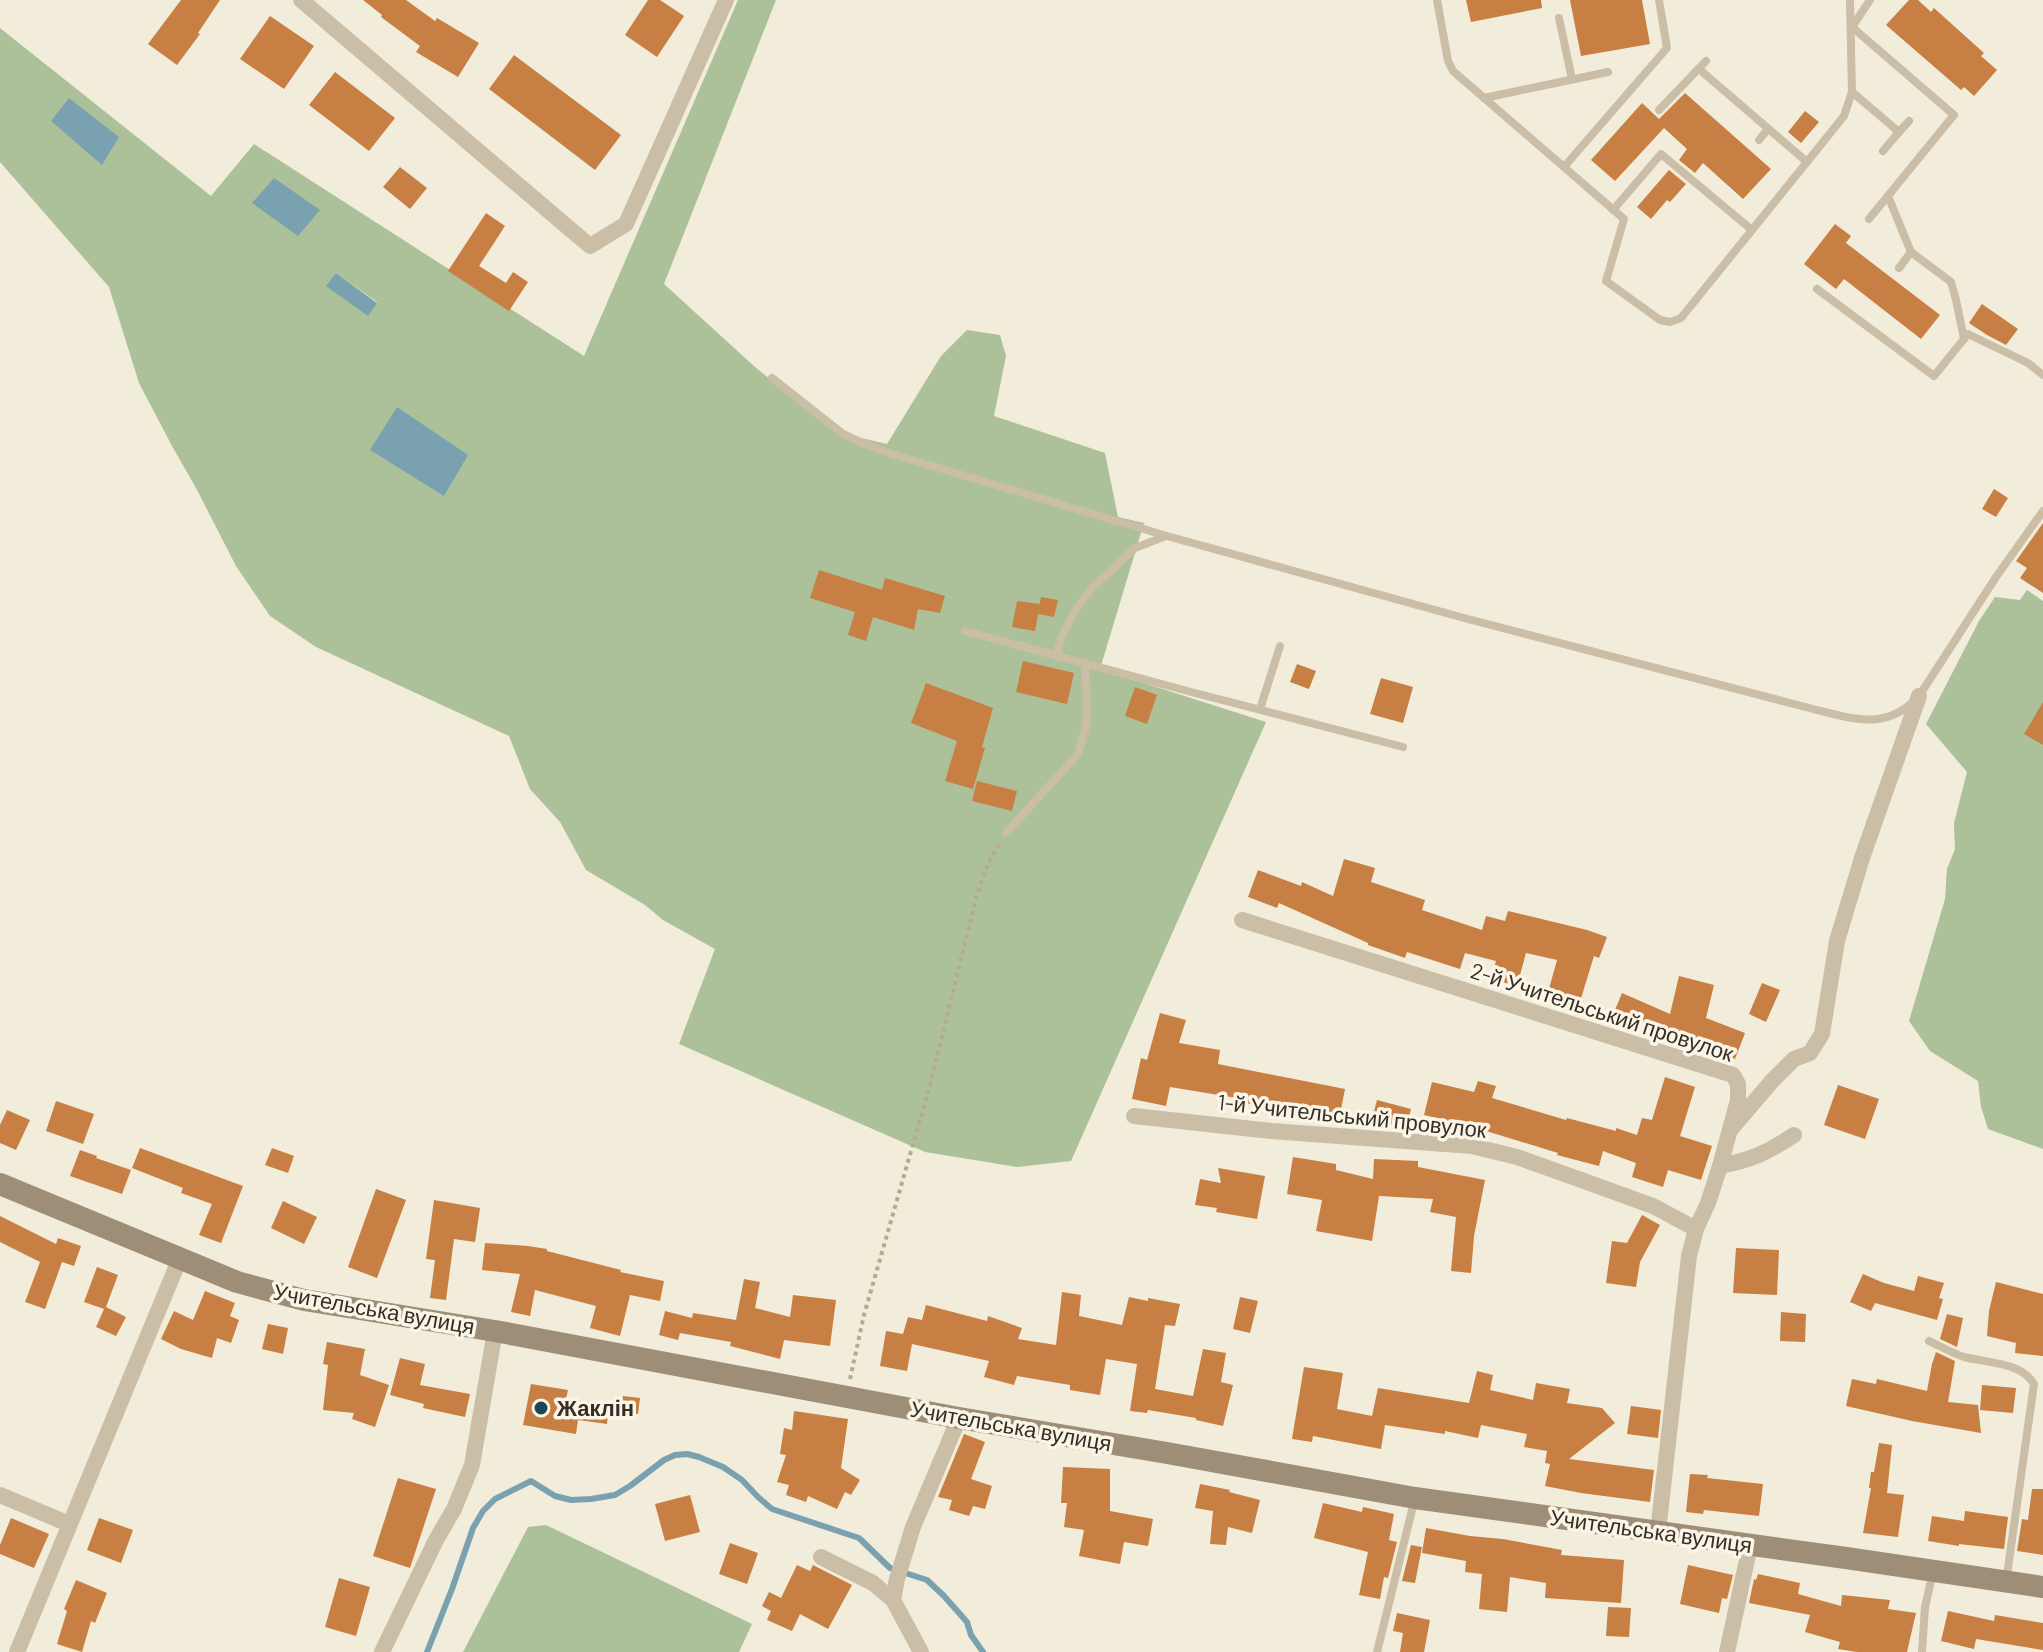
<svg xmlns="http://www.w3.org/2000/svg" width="2043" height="1652" viewBox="0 0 2043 1652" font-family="Barlow,sans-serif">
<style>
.green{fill:#acc19a;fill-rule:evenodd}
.water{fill:#79a1af}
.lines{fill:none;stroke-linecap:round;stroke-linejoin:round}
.stream{stroke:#79a1af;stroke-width:6}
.building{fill:#c77f43}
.path{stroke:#b6a990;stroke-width:4;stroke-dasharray:4 4;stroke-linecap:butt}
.lane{stroke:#cabea6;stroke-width:8}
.street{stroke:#cabea6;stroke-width:16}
.secondary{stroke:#9e8e78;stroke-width:22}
.poi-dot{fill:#1c4758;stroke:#faf5e7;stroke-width:3}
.labels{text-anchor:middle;stroke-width:7;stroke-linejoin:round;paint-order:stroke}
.street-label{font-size:22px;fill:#362f27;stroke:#faf5e7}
.poi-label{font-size:22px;font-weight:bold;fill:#362f27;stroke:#faf5e7;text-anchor:start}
</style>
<rect width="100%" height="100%" fill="#f2ecda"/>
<g class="green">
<path d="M738,0H776L664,284L755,367L835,432L887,444L941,356L967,330L1000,335L1006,356L994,416L1105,453L1118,517L1144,523L1100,669L1266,722L1071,1161L1017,1167L925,1152L679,1044L715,949L663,920L645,905L586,870L560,822L530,789L509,736L316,647L270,616L236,566L196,488L172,446L139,383L109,287L0,162V28L211,196L254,144L584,356ZM336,273L377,302V303L327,286Z"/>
<path d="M2027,590L2043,601V1149L1988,1129L1981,1107L1978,1081L1930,1051L1909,1021L1945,899L1947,869L1955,849L1954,823L1967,772L1926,724L1979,621L1995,597L2020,600Z"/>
<path d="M546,1525L752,1624L739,1652H463L528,1527Z"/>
</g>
<g class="water">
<path d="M69,98L119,137L102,165L51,121Z"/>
<path d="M274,178L320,210L298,236L252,203Z"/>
<path d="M336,273L377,303L368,316L326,286Z"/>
<path d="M397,407L468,455L444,496L370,450Z"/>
</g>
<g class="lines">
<path class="stream" d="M427,1652L452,1589L473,1528L483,1511L495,1499L531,1481L555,1496L571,1500L591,1499L615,1495L630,1486L664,1460L675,1455L687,1454L699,1457L723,1467L742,1480L758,1497L772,1509L859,1538L890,1568L927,1580L944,1596L967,1622L971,1635L983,1652"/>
</g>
<g class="building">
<path d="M181,0H220L198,33L200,34L177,65L148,44Z"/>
<path d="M363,0H406L435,21L437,18L479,43L458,77L416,52L420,46L381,17L382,15Z"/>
<path d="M648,0H660L684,16L657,57L625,35Z"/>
<path d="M1466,0H1541L1542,8L1471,22Z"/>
<path d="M1570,0H1642L1650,44L1581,56Z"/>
<path d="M1909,0H1918L1931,12L1934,8L1984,53L1981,56L1997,70L1974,96L1964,87L1961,90L1886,25Z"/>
<path d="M270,16L314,46L284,89L240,59Z"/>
<path d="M514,55L621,135L595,170L489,89Z"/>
<path d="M335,72L395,118L369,151L309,105Z"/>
<path d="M1685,93L1771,169L1743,199L1703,163L1695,173L1679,160L1687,149L1664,128L1615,181L1591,160L1642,103L1659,119Z"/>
<path d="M1805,111L1819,122L1801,143L1788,132Z"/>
<path d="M400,167L427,188L410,209L383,187Z"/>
<path d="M1669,170L1686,184L1670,202L1667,200L1651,219L1637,207Z"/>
<path d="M486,213L505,226L479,266L506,283L513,272L528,282L509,311L448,271Z"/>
<path d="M1835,224L1851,236L1846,243L1940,315L1921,339L1844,279L1836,289L1804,264Z"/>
<path d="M1982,304L2018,329L2006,345L1987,335L1969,323Z"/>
<path d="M1994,489L2008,498L1996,517L1982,509Z"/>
<path d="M2043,523V593L2020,578L2027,568L2016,561Z"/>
<path d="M819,570L882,590L885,578L945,596L940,613L918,609L914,630L873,617L866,641L848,635L855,612L810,598Z"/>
<path d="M1041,597L1058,600L1054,617L1038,614Z"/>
<path d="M1017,601L1040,604L1035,631L1012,627Z"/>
<path d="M1023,661L1074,673L1067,704L1016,692Z"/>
<path d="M1297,664L1316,671L1309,689L1290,682Z"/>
<path d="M1381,678L1413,687L1403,723L1370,714Z"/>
<path d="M926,683L993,708L982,747L985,748L973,789L945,781L957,741L911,723Z"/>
<path d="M1135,687L1157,695L1147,724L1125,716Z"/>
<path d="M2043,702V745L2024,734Z"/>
<path d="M977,781L1017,791L1012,811L972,801Z"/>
<path d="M1344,859L1375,868L1371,882L1425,900L1422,910L1482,930L1486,916L1505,921L1508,911L1587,930L1607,937L1599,958L1594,956L1579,1005L1547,996L1557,960L1526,953L1517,986L1491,979L1496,961L1465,953L1460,969L1407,952L1405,958L1368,945V943L1279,903L1277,908L1248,897L1258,870L1301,886L1302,882L1333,896Z"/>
<path d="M1679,976L1714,985L1706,1018L1745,1033L1735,1059L1691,1041L1690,1044L1662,1034L1664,1031L1615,1010L1622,993L1670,1014Z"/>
<path d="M1762,983L1780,990L1766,1022L1749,1014Z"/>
<path d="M1160,1013L1186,1020L1179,1043L1220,1050L1218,1064L1345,1089L1339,1119L1278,1105L1277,1110L1237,1101V1098L1170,1087L1166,1106L1132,1099L1141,1058L1147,1060Z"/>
<path d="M1665,1077L1695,1087L1680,1136L1712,1146L1701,1180L1668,1170L1663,1187L1632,1177L1636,1163L1603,1151L1599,1166L1557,1155L1558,1153L1470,1126L1424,1115L1432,1082L1474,1092L1478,1081L1496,1086L1492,1098L1566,1120L1567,1118L1616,1131V1128L1637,1135L1642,1118L1652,1120Z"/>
<path d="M1838,1085L1879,1099L1865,1139L1824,1125Z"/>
<path d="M1377,1100L1411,1109L1406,1128L1372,1119Z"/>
<path d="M56,1101L94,1114L83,1144L46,1131Z"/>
<path d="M7,1110L30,1120L16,1150L0,1143V1125Z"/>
<path d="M140,1148L243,1186L221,1243L199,1235L212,1204L181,1193L183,1188L132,1168Z"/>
<path d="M272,1148L294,1156L288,1173L265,1165Z"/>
<path d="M80,1150L97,1156L96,1158L131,1170L122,1194L70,1176Z"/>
<path d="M1293,1157L1336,1164V1170L1373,1179L1374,1159L1418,1161V1167L1485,1180L1474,1236L1471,1273L1451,1271L1456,1217L1430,1212L1433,1199L1379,1196L1372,1241L1316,1231L1322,1200L1287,1194Z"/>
<path d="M1218,1168L1265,1176L1257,1219L1216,1212L1217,1208L1195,1205L1200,1179L1221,1183Z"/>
<path d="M376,1189L406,1200L377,1278L348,1267Z"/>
<path d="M434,1200L480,1208L475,1242L454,1239L446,1300L430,1298L435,1260L426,1259Z"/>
<path d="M283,1201L317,1217L304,1244L271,1228Z"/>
<path d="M1642,1215L1660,1225L1640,1262L1636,1287L1606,1283L1612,1241L1627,1243Z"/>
<path d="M0,1216L56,1244L58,1238L81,1246L74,1266L62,1262L45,1309L25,1302L40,1262L0,1242Z"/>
<path d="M485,1243L528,1246L547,1249V1251L621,1270L620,1272L664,1281L660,1301L630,1295L620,1336L590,1328L596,1306L535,1290L530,1316L511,1312L520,1274L482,1270Z"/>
<path d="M1736,1248L1779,1250L1777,1295L1733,1293Z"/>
<path d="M97,1267L118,1275L106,1307L126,1317L116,1336L96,1327L104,1309L84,1302Z"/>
<path d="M1863,1274L1884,1283L1914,1291L1918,1276L1944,1283L1939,1298L1943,1299L1937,1320L1875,1303L1871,1311L1850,1302Z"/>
<path d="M744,1279L760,1282L755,1308L790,1317L793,1295L836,1300L830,1346L784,1340L780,1359L730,1346L731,1342L680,1333L678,1340L659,1335L665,1311L692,1318L693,1313L736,1320Z"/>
<path d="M1996,1282L2043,1294V1356L2015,1353L2016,1343L1987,1336L1989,1311Z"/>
<path d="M205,1291L235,1303L230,1316L239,1320L231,1343L217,1338L212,1358L181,1349L161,1339L174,1311L193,1320Z"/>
<path d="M1062,1292L1081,1295L1079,1316L1122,1325L1129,1297L1148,1301V1298L1180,1304L1175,1326L1165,1325L1155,1389L1193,1396L1203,1349L1226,1353L1221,1382L1233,1385L1223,1426L1196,1420V1418L1148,1410L1147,1413L1130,1411L1137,1364L1106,1359L1100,1395L1070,1390V1385L1017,1376L1014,1385L984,1377L989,1361L912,1344L907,1371L880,1366L886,1331L903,1334L908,1317L922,1320L926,1305L987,1321L988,1316L1022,1328L1018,1339L1056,1345Z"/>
<path d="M1240,1297L1258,1301L1250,1333L1233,1329Z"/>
<path d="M1781,1312L1806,1314L1805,1342L1780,1341Z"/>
<path d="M1947,1314L1963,1318L1957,1347L1940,1339Z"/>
<path d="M268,1324L288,1328L283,1354L262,1349Z"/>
<path d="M327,1342L365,1349L360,1375L389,1385L375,1427L352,1419L354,1413L323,1410L328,1365L323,1364Z"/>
<path d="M1936,1352L1955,1361L1948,1402L1978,1405L1981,1433L1912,1421L1846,1406L1852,1379L1876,1384L1877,1379L1927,1391L1932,1364Z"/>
<path d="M400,1358L425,1364L420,1385L470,1394L465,1417L423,1408L424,1404L390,1395Z"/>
<path d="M1304,1367L1343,1373L1337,1409L1372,1416L1378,1388L1469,1403L1477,1371L1493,1375L1490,1390L1533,1400L1536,1383L1570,1389L1567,1403L1602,1408L1615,1423L1569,1459L1654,1470L1650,1502L1581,1493L1545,1486L1550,1464L1545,1463L1547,1451L1524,1447L1527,1434L1481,1425L1478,1438L1445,1431V1434L1385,1425L1381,1449L1313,1436L1312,1442L1292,1439Z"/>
<path d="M531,1384L568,1390L566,1399L609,1404L607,1424L578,1420L576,1434L523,1425Z"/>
<path d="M1982,1385L2016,1388L2013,1413L1980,1410Z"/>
<path d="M623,1396L640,1398L638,1414L620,1411Z"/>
<path d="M1631,1406L1661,1410L1658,1438L1627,1434Z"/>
<path d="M794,1411L848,1419L841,1468L860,1480L851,1495L845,1492L837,1509L808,1496L806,1502L786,1495L789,1485L777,1482L786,1455L780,1454L784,1428L792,1430Z"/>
<path d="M964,1434L985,1442L971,1479L992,1486L985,1509L973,1506L969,1516L949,1510L952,1500L938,1497Z"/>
<path d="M1879,1443L1892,1445L1887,1493L1904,1495L1898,1537L1863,1533L1871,1488H1869L1871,1472H1874Z"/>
<path d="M1063,1467L1110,1469V1511L1153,1519L1148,1546L1124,1542L1120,1564L1079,1556L1084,1530L1064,1527L1067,1503H1061Z"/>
<path d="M1690,1474L1708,1475L1707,1478L1763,1484L1759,1516L1704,1510L1703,1514L1686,1512Z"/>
<path d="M398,1478L436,1489L410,1568L373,1556Z"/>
<path d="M1200,1484L1230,1490L1229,1492L1260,1500L1252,1533L1228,1527L1226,1545L1210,1544L1213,1511L1195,1508Z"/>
<path d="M2032,1489H2043V1555L2017,1551L2022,1519L2028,1520Z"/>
<path d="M690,1495L700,1532L665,1541L655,1504Z"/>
<path d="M1323,1503L1362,1512L1363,1507L1394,1514L1389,1540L1397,1542L1388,1578L1384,1577L1380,1599L1359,1595L1368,1552L1314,1538Z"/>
<path d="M1965,1511L2008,1517L2004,1549L1959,1544V1546L1928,1541L1932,1516L1964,1521Z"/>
<path d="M11,1518L49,1534L34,1568L0,1554V1545Z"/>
<path d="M99,1518L133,1530L121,1563L87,1550Z"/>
<path d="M1426,1528L1470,1536L1503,1539L1562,1550L1561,1555L1624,1560L1621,1603L1545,1598L1546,1583L1510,1577L1507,1612L1479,1609L1482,1574L1465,1572L1466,1561L1422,1553Z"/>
<path d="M730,1543L758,1553L747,1584L719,1574Z"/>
<path d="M1411,1545L1422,1547L1415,1583L1402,1581Z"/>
<path d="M797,1565L810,1571L813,1565L852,1585L828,1629L800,1614L792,1631L767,1620L771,1611L762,1606L769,1592L781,1598Z"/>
<path d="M1688,1565L1733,1575L1727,1599L1722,1598L1719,1613L1680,1604Z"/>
<path d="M1758,1574L1800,1583L1798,1594L1841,1606L1842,1595L1890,1600L1888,1609L1916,1613L1907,1652H1857L1838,1649L1840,1642L1805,1632L1810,1615L1749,1603L1754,1579L1756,1580Z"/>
<path d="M339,1578L370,1587L356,1636L325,1627Z"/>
<path d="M76,1580L107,1593L95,1623L91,1621L82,1652L57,1644L67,1611L64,1609Z"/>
<path d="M1608,1607L1631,1608L1629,1637L1606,1636Z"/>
<path d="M1948,1611L1994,1621L1995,1615L2043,1623V1650L1976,1639L1974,1649L1941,1641Z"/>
<path d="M1397,1613L1430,1620L1424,1652H1400L1403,1633L1393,1631Z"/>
</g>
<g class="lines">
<path class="path" d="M850,1379L864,1315L930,1085L977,894L990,859L999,845"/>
<g class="lane">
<path d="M1437,0L1448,61L1453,71L1624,219L1606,281L1660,320L1670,322L1681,318L1844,116L1852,92L1850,0"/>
<path d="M1559,18L1572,79"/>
<path d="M1699,69L1807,162"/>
<path d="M1852,92L1899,132L1909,121"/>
<path d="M1484,98L1608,72"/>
<path d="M1659,110L1706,61"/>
<path d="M1759,140L1768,129"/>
<path d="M1883,151L1899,132"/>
<path d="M1564,167L1667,48L1659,0"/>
<path d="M1888,196L1911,252L1951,282L1956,300L1964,339"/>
<path d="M1613,210L1661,154L1752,230"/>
<path d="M1869,219L1954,115L1852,27L1870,0"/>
<path d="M1899,268L1911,252"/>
<path d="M1817,289L1934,376L1968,334L2028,363L2043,375"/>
<path d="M772,378L843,434L867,445L892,454L1167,536L1464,618L1817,710C1856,720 1888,730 1919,696L1996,577L2043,511"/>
<path d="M965,631L1195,693L1403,747"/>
<path d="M1056,656L1062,636L1076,609L1090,590L1135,548L1166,536"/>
<path d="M1260,709L1280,646"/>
<path d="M1006,833L1078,754L1086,726L1087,709L1085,663"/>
<path d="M1929,1341C1940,1346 1952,1353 1964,1357C1988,1363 2021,1362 2034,1384L2006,1582"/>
<path d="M1377,1652L1415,1498"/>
<path d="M1922,1652L1925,1607L1933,1572"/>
</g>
<g class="street">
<path d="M301,0L590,246L626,224L726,0"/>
<path d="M1242,920L1733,1075L1738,1084V1100L1720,1166L1708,1203L1696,1229L1689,1256L1658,1532"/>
<path d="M1134,1116L1271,1131L1472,1146L1517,1157L1584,1181L1653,1206L1696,1229"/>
<path d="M1731,1129L1772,1081L1794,1059L1810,1053L1822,1034L1837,941L1862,858L1919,696"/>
<path d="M1720,1166C1752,1160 1768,1152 1794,1135"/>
<path d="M0,1495L69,1524"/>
<path d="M821,1557L873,1583L893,1600"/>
<path d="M17,1652L180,1258"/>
<path d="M382,1652L436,1540L454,1509L472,1465L495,1331"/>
<path d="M921,1652L893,1600L897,1579L913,1527L959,1418"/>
<path d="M1727,1652L1750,1546"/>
</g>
<path class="secondary" d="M0,1184L237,1282L304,1300L495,1331L959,1418L1167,1453L1415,1498L1846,1558L2043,1587"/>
</g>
<circle class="poi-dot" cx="541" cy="1408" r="8"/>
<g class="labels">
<g class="street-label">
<text transform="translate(1602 1012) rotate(18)" y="8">2-й Учительський провулок</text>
<text transform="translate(1352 1116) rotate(6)" y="8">1-й Учительський провулок</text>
<text transform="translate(374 1309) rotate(10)" y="8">Учительська вулиця</text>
<text transform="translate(1011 1426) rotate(10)" y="8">Учительська вулиця</text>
<text transform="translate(1651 1531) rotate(8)" y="8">Учительська вулиця</text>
</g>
<g class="poi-label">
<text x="557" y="1416">Жаклін</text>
</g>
</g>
</svg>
